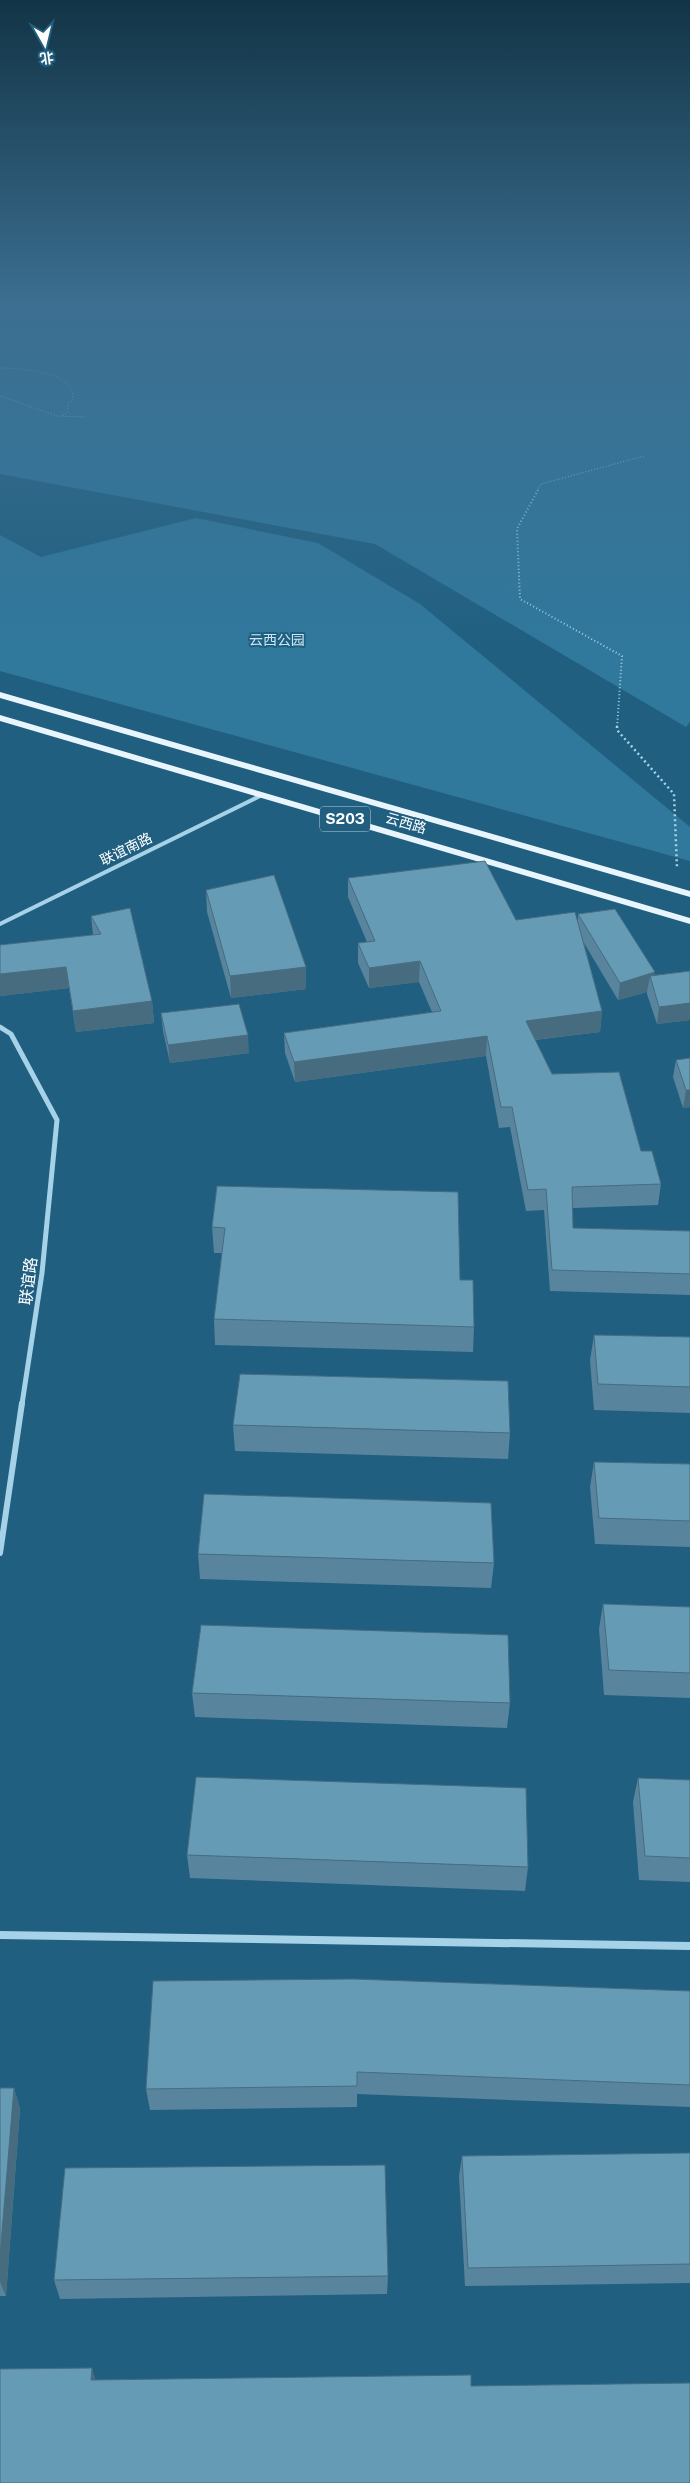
<svg xmlns="http://www.w3.org/2000/svg" width="690" height="2483" viewBox="0 0 690 2483" font-family="'Public Sans','Noto Sans SC',sans-serif">
<style>
.green{fill:#30789c}
.lines{fill:none;stroke-linecap:round;stroke-linejoin:round}
.path-far2{stroke:#a6d2e8;stroke-width:1;stroke-dasharray:1 2;stroke-linecap:butt}
.path-far1{stroke:#a6d2e8;stroke-width:2;stroke-dasharray:1 2.5;stroke-linecap:butt}
.path{stroke:#a6d2e8;stroke-width:2.5;stroke-dasharray:2 3;stroke-linecap:butt}
.minor-far3{stroke:#a6d2e8;stroke-width:4}
.minor-far2{stroke:#a6d2e8;stroke-width:5}
.minor-far1{stroke:#a6d2e8;stroke-width:6}
.minor{stroke:#a6d2e8;stroke-width:8}
.primary{fill:#e8f5fd;fill-rule:evenodd}
.wall{fill:#58859d}
.shaded-wall{fill:#476c7f}
.building{fill:#669bb6;stroke:#476c7f}
.labels{text-anchor:middle;stroke-width:4;stroke-linejoin:round;paint-order:stroke}
.far-park-label{font-size:14px;fill:#c9e7f6;stroke:#205f80}
.far-street-label{font-size:14px;fill:#fff;stroke:#205f80}
.shield{fill:#205f80;stroke:#bccfd9;stroke-width:1}
.shield-label{font-size:15px;font-weight:bold;fill:#fff}
.street-label{font-size:16px;fill:#fff;stroke:#205f80}
</style>
<rect width="100%" height="100%" fill="#205f80"/>
<g class="green">
<path d="M0,303H690V722L686,727L375,544L0,474Z"/>
<path d="M196,518L318,543L420,604L690,827V861L0,671V535L41,557Z"/>
</g>
<g class="lines">
<g class="path-far2">
<path d="M0,368C18,368 61,371 71,388C73,392 73,396 73,400L68,403V411L62,417"/>
<path d="M0,396L57,416L85,417"/>
<path d="M537,491L541,484L644,456"/>
</g>
<path class="path-far1" d="M538,490L517,529L520,599L622,656L617,728"/>
<path class="path" d="M617,726V730L674,794L677,868"/>
<path class="minor-far3" d="M0,924L262,795"/>
<path class="minor-far2" d="M0,1027L11,1034L57,1120L42,1273L22,1404"/>
<path class="minor-far1" d="M0,1553L22,1403"/>
<path class="minor" d="M0,1935L690,1946"/>
<g class="primary">
<path d="M0,692L690,891V897L0,698Z"/>
<path d="M0,715L690,918V924L0,721Z"/>
</g>
</g>
<g class="wall">
<path d="M348,878L516,920L578,921V914L655,975L690,971V1020L657,1024L647,994V992L618,1000L584,943L602,1011L600,1032L535,1040L552,1074L641,1151L661,1184L658,1205L573,1208V1228L690,1231V1295L550,1291L544,1210L526,1211L510,1127L499,1128L486,1056L295,1082L285,1053L284,1033L432,1012L419,982L369,988L358,963V943L367,942L348,897Z"/>
<path d="M206,890L306,989L231,998L207,912Z"/>
<path d="M91,916L152,1001L154,1023L76,1032L69,988L0,996V945L93,935Z"/>
<path d="M161,1013L249,1053L170,1063L163,1031Z"/>
<path d="M690,1058V1107L683,1108L673,1077L676,1060Z"/>
<path d="M217,1186L460,1280L474,1327L473,1352L215,1345L214,1319L222,1253H214L212,1227Z"/>
<path d="M594,1335L690,1337V1413L594,1410L590,1360Z"/>
<path d="M233,1425L510,1433L508,1459L235,1451Z"/>
<path d="M594,1462L690,1464V1547L595,1544L590,1487Z"/>
<path d="M198,1554L494,1563L491,1588L200,1579Z"/>
<path d="M603,1604L690,1607V1698L604,1695L599,1629Z"/>
<path d="M192,1693L510,1703L507,1728L195,1717Z"/>
<path d="M638,1778L690,1780V1882L639,1880L633,1802Z"/>
<path d="M187,1855L528,1867L525,1891L190,1878Z"/>
<path d="M690,1991V2107L357,2094V2107L150,2110L146,2089Z"/>
<path d="M0,2088H14L20,2109L6,2296H0Z"/>
<path d="M690,2153V2283L465,2286L459,2176L462,2156Z"/>
<path d="M388,2276L387,2294L60,2299L54,2280Z"/>
</g>
<g class="shaded-wall">
<path d="M420,961L419,982L369,988V968Z"/>
<path d="M66,967L69,988L0,996V974Z"/>
<path d="M306,967V989L231,998L230,976Z"/>
<path d="M655,972L653,987L650,976L647,992L618,1000L620,983Z"/>
<path d="M152,1001L154,1023L76,1032L73,1011Z"/>
<path d="M690,1003V1020L657,1024L659,1007Z"/>
<path d="M602,1011L600,1032L525,1041L526,1021Z"/>
<path d="M248,1035L249,1053L170,1063L168,1045Z"/>
<path d="M487,1036L486,1056L295,1082L294,1062Z"/>
<path d="M686,1090H690V1107L683,1108Z"/>
<path d="M14,2088L20,2109L6,2296L0,2282V2256Z"/>
<path d="M92,2368L97,2385L91,2380Z"/>
</g>
<g class="building">
<path d="M485,861L516,920L575,912L602,1011L526,1021L552,1074L619,1072L641,1151H652L661,1184L572,1187L573,1228L690,1231V1274L552,1270L546,1189L528,1190L512,1107H501L487,1036L294,1062L284,1033L441,1011L420,961L369,968L358,943L375,941L348,878Z"/>
<path d="M274,875L306,967L230,976L206,890Z"/>
<path d="M130,908L152,1001L73,1011L66,967L0,974V945L101,934L91,916Z"/>
<path d="M615,909L655,972L620,983L578,914Z"/>
<path d="M690,971V1003L659,1007L650,976Z"/>
<path d="M239,1004L248,1035L168,1045L161,1013Z"/>
<path d="M690,1058V1090H686L676,1060Z"/>
<path d="M217,1186L458,1192L460,1280H473L474,1327L214,1319L225,1228L212,1227Z"/>
<path d="M594,1335L690,1337V1387L598,1384Z"/>
<path d="M240,1374L508,1381L510,1433L233,1425Z"/>
<path d="M594,1462L690,1464V1521L599,1518Z"/>
<path d="M204,1494L491,1503L494,1563L198,1554Z"/>
<path d="M603,1604L690,1607V1673L609,1670Z"/>
<path d="M201,1625L508,1635L510,1703L192,1693Z"/>
<path d="M196,1777L526,1788L528,1867L187,1855Z"/>
<path d="M638,1778L690,1780V1858L645,1856Z"/>
<path d="M353,1979L690,1991V2085L357,2072V2086L146,2089L153,1981Z"/>
<path d="M0,2088H14L0,2256Z"/>
<path d="M690,2153V2264L468,2268L462,2156Z"/>
<path d="M385,2165L388,2276L54,2280L65,2168Z"/>
<path d="M92,2368L91,2380L471,2375V2386L690,2383V2483H0V2369Z"/>
</g>
<linearGradient id="sky" x2="0" y2="1"><stop stop-color="#123446"/><stop offset="0.47" stop-color="#3c6f91"/><stop offset="1" stop-color="#3c6f91" stop-opacity="0"/></linearGradient>
<rect width="690" height="651" fill="url(#sky)"/>
<g class="labels">
<g class="far-park-label">
<text x="277" y="645">云西公园</text>
</g>
<g class="far-street-label">
<text transform="translate(406 823) rotate(16)" y="5">云西路</text>
<text transform="translate(126 849) rotate(-26)" y="5">联谊南路</text>
</g>
<rect class="shield" x="320" y="806.5" width="50" height="25" rx="4"/>
<g class="shield-label">
<text x="345" y="824">S203</text>
</g>
<g class="street-label">
<text transform="translate(28 1281) rotate(-83)" y="6">联谊路</text>
</g>
</g>
<g transform="translate(45 45) rotate(172)" stroke="#205f80" stroke-width="4" paint-order="stroke">
<path d="M0-4L9 19L0 12L-9 19Z" fill="#ffffff"/>
<text y="-8" font-size="14" font-weight="bold" text-anchor="middle" fill="#ffffff">北</text>
</g>
</svg>
